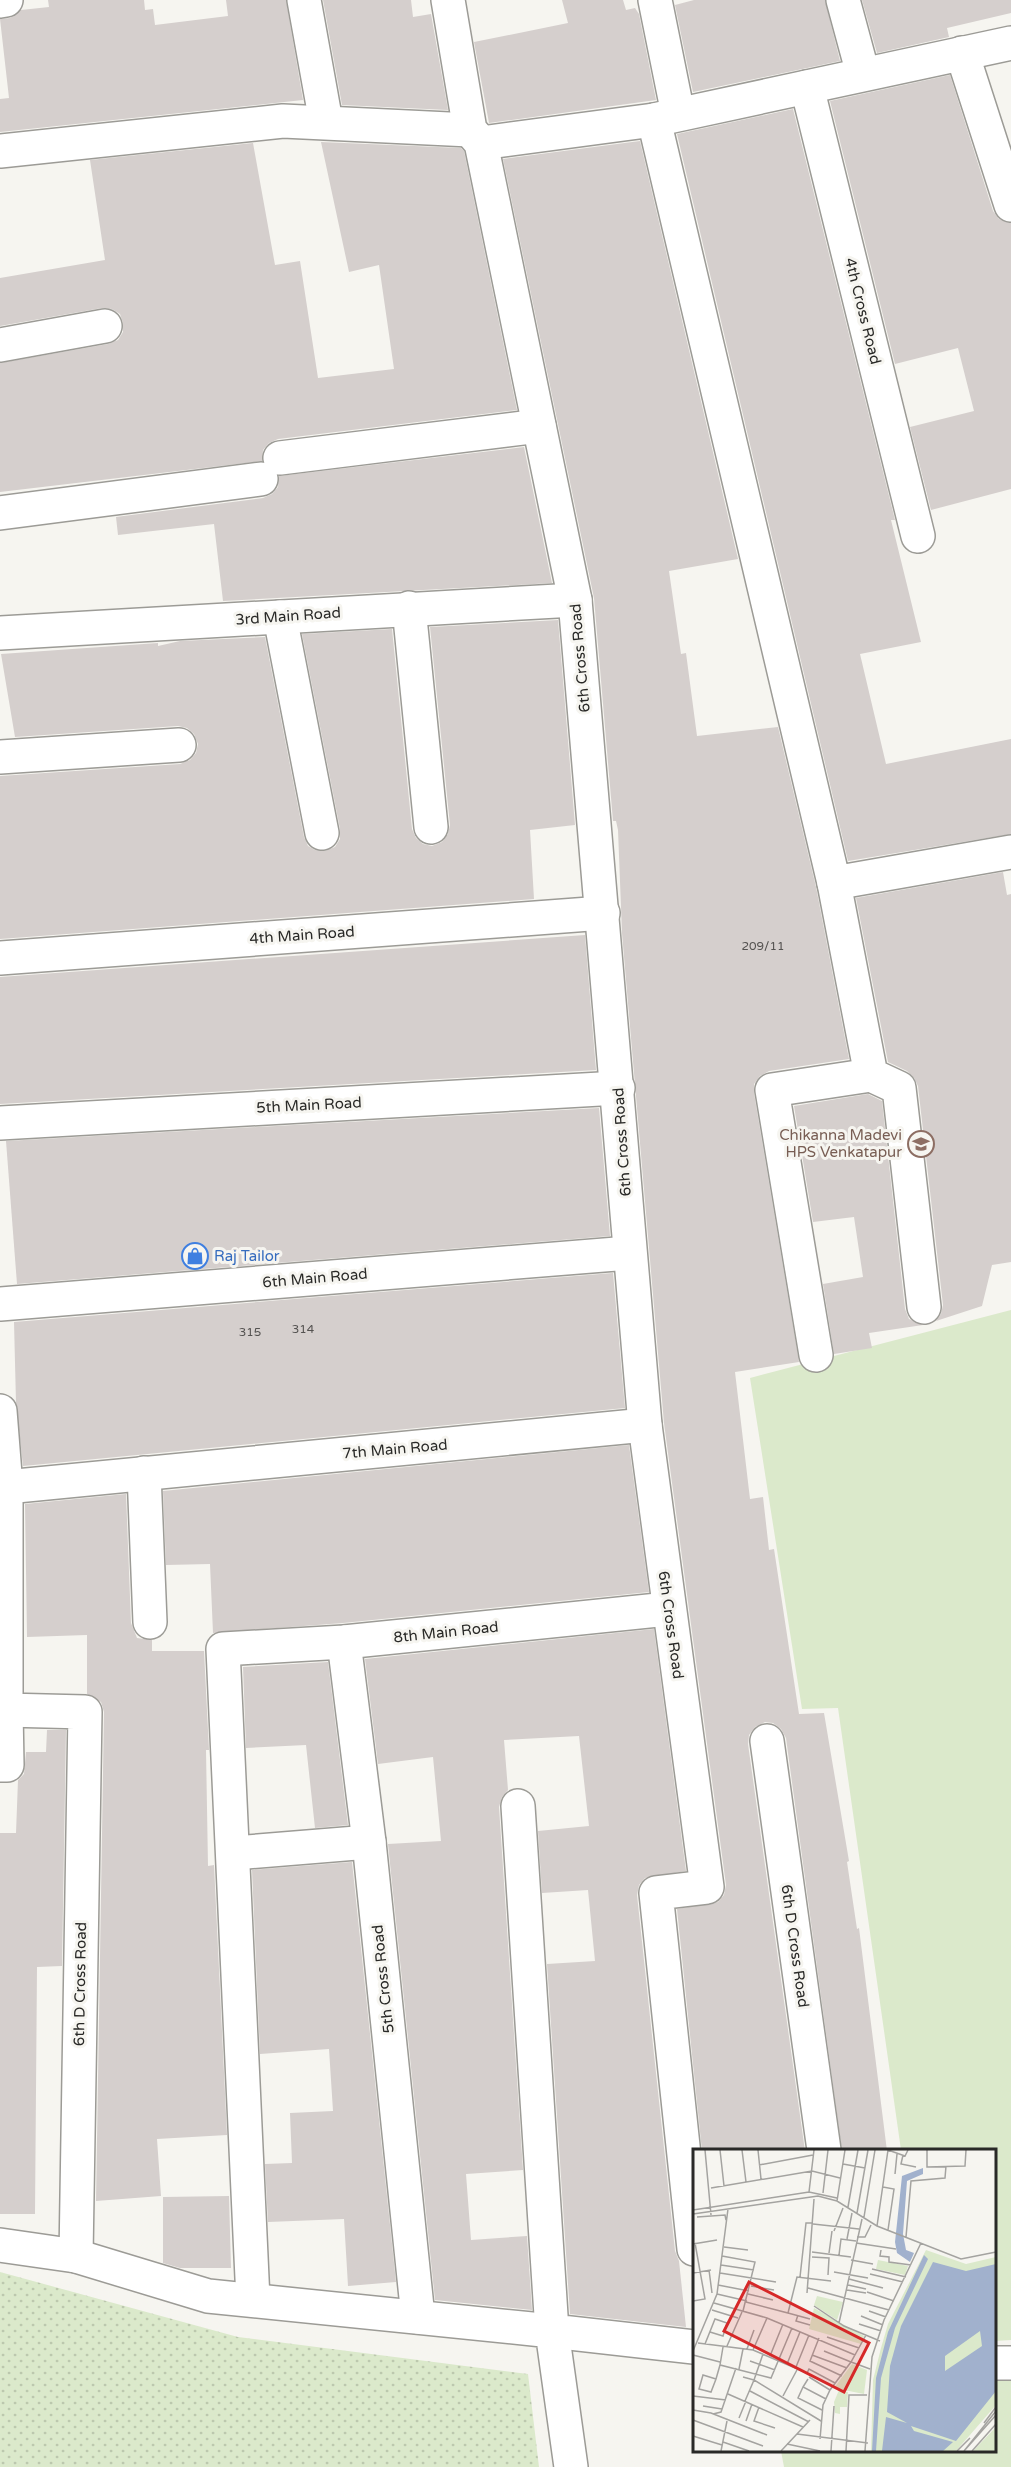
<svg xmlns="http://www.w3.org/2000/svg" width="1011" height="2467" viewBox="0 0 1011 2467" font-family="'Varela Round',sans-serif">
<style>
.grass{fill:#dbe9cb}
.park{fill:url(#park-dots)}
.building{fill:#d5cfcd}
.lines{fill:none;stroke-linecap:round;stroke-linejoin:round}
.street-casing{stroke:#9c9b96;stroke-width:36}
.street{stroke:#fff;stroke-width:33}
.labels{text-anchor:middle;stroke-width:6;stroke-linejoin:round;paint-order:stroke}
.number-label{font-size:12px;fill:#545250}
.street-label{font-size:15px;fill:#292927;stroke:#f6f5f0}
.education-label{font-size:15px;fill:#785e54;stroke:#f6f5f0;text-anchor:end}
.shop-label{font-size:15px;fill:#366cbe;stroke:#f6f5f0;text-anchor:start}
.inset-road{fill:none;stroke:#a4a3a0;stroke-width:1.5}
.view{fill:#d62828;fill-opacity:0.15;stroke:#d62828;stroke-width:3}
.inset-edge{fill:none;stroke:#292927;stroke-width:3}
</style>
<defs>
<pattern id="park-dots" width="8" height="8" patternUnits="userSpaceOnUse" patternTransform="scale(1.5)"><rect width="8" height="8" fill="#dbe9cb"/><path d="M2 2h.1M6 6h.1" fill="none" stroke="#bcc8ae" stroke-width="1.8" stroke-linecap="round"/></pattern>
</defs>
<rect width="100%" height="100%" fill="#f6f5f0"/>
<g class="grass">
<path d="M1011,1310V2340L995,2341L994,2150H901L838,1708L802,1709L750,1378Z"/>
<path d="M995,2373L1011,2374V2467H784L781,2451L994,2450Z"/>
</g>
<path class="park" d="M0,2272L238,2337L528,2374L539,2467H0Z"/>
<g class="building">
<path d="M48,0H144L145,10L153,9L155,25L228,16L226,0H286L303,100L0,132V99L9,98L0,19L10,18L21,10L49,7Z"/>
<path d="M323,0H411L413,17L431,14L448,110L342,105Z"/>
<path d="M562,0H623L626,10L635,8L639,14L656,100L489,123L474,42L568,23Z"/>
<path d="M694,0H825L840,61L693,92L675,5Z"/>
<path d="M862,0H1011V13L947,28L949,37L877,53Z"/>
<path d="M950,75L993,211L999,219L1011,223V489L931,510L910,427L974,411L958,348L895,364L830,101Z"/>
<path d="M793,109L895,520H891L921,642L860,654L886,764L1011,739V834L848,861L677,134Z"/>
<path d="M640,141L738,559L669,571L681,654L686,653L697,736L778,727L816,887L849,1059L769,1071L760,1076L754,1084V1093L799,1362L735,1372L750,1499L763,1497L769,1550L774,1549L799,1714L824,1713L849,1861L847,1862L857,1929L859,1928L887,2151H842L786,1738L781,1729L773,1723L765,1722L755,1727L749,1735L748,1744L805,2151H702L677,1909L718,1902L724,1895L726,1885L664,1423L622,933L618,830L616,821H613L594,598L503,159Z"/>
<path d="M321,142L461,148L464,151L517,410L278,439L269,443L263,450L262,461L0,492V363L108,344L118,340L123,332V323L120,314L112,309L102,308L0,326V278L105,260L90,160L253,143L275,265L300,261L318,378L394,369L379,265L349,272Z"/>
<path d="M524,447L552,583L223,601L214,524L118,535L116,517L263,498L272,494L278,487L279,476Z"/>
<path d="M558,620L575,825L530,830L534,899L0,939V776L180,764L190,760L196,753L198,744L194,734L187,728L178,726L15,737L1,654L158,643V646L180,641L265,637L304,837L308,846L315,850L325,851L335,847L340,839V829L302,634L392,629L412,829L416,838L423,844L432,846L442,842L448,834L450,825L430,627Z"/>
<path d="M1003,872L1007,895L1011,894V1262L992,1265L982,1306L936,1321L941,1314L943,1305L918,1086L914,1078L907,1071L888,1062L856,898Z"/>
<path d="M585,935L596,1070L0,1104V977Z"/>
<path d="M868,1094L882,1101L905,1309L909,1319L923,1325L869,1333L872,1348L834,1354L823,1284L863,1277L854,1217L813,1222L794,1106Z"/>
<path d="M599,1108L610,1236L17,1284L6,1141Z"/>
<path d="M613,1273L625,1408L23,1466L16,1403L14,1322Z"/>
<path d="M629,1445L649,1592L343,1623L213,1633L210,1564L166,1565L163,1491Z"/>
<path d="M126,1494L131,1623L137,1638L152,1640V1651H204L209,1750H206L208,1866L214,1865L227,2135L157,2139L161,2196L96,2201L104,1712L101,1702L87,1694V1635L27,1637L25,1504Z"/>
<path d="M654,1629L686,1871L645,1878L639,1885L637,1895L675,2251L679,2261L686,2327L570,2314L547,1964L595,1961L588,1890L542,1893L538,1831L589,1826L579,1736L504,1740L508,1790L502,1797L499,1807L523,2170L466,2174L471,2240L527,2236L532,2310L435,2300L388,1844L441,1841L433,1757L378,1764L365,1659Z"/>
<path d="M328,1662L348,1825L315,1828L306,1745L246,1748L243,1667Z"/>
<path d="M47,1730H66L62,1966L37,1967L35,2214H0V1833H16L18,1780L24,1774L26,1752H46Z"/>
<path d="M352,1862L396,2282L348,2286L344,2219L268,2222L265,2164L292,2163L290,2113L333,2111L329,2049L260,2054L252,1870Z"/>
<path d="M229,2196L231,2268H180L163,2263V2197Z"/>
</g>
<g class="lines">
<defs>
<g id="street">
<path d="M304,0L326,122"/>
<path d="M448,0L470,130L481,143L575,600L645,1425L707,1887L656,1893L694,2249"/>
<path d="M655,0L678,114"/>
<path d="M843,0L863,74"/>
<path d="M0,1L6,0"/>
<path d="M962,53L1011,205"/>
<path d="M807,87L918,536"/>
<path d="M654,120L834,883L1011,852"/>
<path d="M481,143L654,120L1011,43"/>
<path d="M0,151L283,121L470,130"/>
<path d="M0,345L105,326"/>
<path d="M280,458L539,426"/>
<path d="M0,513L261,479"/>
<path d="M409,608L431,827"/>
<path d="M280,617L322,833"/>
<path d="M0,633L575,600"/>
<path d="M0,757L179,745"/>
<path d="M834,883L871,1075L899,1088L924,1307"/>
<path d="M0,958L603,913"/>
<path d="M0,1123L618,1088"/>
<path d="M0,1304L629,1253"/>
<path d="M816,1355L772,1090L871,1075"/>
<path d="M0,1411L6,1487V1710L85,1712L76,2256"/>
<path d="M144,1473L150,1622"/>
<path d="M6,1487L645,1425"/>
<path d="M344,1642L369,1842L418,2317"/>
<path d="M767,1741L824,2150"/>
<path d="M0,1765H7L6,1710"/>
<path d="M518,1806L552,2331L694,2347"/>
<path d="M234,1853L369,1842"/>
<path d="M0,2245L76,2256L208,2296L552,2331L571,2467"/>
<path d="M253,2300L223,1649L344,1642L668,1609"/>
<path d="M994,2363H1011"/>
</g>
</defs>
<use href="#street" class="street-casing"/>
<use href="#street" class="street"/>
</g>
<defs>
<symbol id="school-ring" viewBox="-11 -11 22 22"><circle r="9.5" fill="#f6f5f0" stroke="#8d6e63" stroke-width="1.5"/><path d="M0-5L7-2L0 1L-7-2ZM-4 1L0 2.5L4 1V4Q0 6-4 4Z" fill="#8d6e63"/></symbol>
<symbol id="shop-ring" viewBox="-11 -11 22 22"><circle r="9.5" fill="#f6f5f0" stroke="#3f7fe0" stroke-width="1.5"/><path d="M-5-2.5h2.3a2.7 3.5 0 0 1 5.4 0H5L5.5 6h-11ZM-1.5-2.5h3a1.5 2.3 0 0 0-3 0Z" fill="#3f7fe0"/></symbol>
</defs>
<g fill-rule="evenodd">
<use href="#school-ring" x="906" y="1129" width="30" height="30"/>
<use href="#shop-ring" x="180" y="1241" width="30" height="30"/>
</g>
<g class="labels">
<g class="number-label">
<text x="763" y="950">209/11</text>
<text x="303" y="1333">314</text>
<text x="250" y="1336">315</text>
</g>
<g class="street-label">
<text transform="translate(863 311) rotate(76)" y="5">4th Cross Road</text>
<text transform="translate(288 616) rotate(-4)" y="5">3rd Main Road</text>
<text transform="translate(580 658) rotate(-95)" y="5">6th Cross Road</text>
<text transform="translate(302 935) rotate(-4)" y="5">4th Main Road</text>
<text transform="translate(309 1105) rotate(-3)" y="5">5th Main Road</text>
<text transform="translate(622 1142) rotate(-94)" y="5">6th Cross Road</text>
<text transform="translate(315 1278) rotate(-5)" y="5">6th Main Road</text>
<text transform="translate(395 1449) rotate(-5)" y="5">7th Main Road</text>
<text transform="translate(671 1625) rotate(82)" y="5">6th Cross Road</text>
<text transform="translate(446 1632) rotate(-6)" y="5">8th Main Road</text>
<text transform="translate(795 1946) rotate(82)" y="5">6th D Cross Road</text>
<text transform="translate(383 1979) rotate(-96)" y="5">5th Cross Road</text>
<text transform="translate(80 1984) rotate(-89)" y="5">6th D Cross Road</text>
</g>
<g class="education-label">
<text x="902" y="1140">Chikanna Madevi<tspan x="902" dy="17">HPS Venkatapur</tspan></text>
</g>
<g class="shop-label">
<text x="214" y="1261">Raj Tailor</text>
</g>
</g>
<g transform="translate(693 2149)">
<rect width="303" height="303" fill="#f6f5f0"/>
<path d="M185,111L215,117L212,126L183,120ZM124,147L150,153L144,171L121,156ZM121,159L171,187L168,195L116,180ZM146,241L155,243L154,258H147V265L142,264L141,253Z" fill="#dbe9cb"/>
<path d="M233,101L273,115L303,108V256L263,302H178L180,231L188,199L195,175ZM159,215L174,221L171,245L141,239ZM303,278V302H280Z" fill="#dbe9cb"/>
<path d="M230,19V25L214,32L210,85L213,101L221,104L217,113L204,104L202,93L209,27ZM231,106L235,110L202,179L188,229L183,302H179L183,229L195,183ZM240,113L273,122L303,115V242L263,292L218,277L221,282L260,293L250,302H189L193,268L214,274L194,263L197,217L208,177ZM287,182L289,197L252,222V207Z" fill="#a1b1cd" fill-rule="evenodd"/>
<path class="inset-road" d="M12,1L18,66M27,1L31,37M49,1L53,33M65,1L68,30M195,1L212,7L215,1M234,1V18L272,17L273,1M210,6L208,15L223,18M150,15L172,19M66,16L120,6M202,25L204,5M190,38L201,40L195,81M18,39L119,22L147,29M116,43L121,1M130,44L135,1M144,52L152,1M155,58L165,1M0,61L116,43L144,49M164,64L175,1M0,65L125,47L144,52L184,77L268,110L303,103M4,68L32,66L33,71M171,68L182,1M120,75L166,80M184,77L195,1M141,82L150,59M164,88H172L178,76M213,88L218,32L252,29L253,17M154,90L159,64M163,94L203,100M0,95L24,91M31,98L55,101M188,101L187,107L196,108V113L218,116M119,103L158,108M136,104L139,82M146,106L148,90L163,92M29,107L62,113L50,162M119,108L136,109L135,126M158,111L180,115M28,116L61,121M179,120L213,128M16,121L19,144M141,123L175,129M0,124L18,121M27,124L83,133M177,125L210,133M107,128L113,74H120M156,130L190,139M25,136L56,142M155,136L173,140M58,137L81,141M115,139L196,161M154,141L173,144M174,143L201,152M114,144L121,50M24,145L54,152M55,145L80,151M0,152L12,150L2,94M53,153L95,164L104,128L138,132M21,154L74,169L162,206M121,157L151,177L187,192M19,161L45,169M176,162L193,168M95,164L117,170M105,166L103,172L117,176M168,167L190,176M146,174L169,70M166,175L188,182M134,188L166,199M126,189L117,212L149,227M5,194L60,201L114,224L116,220L142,234M12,195L22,170L34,174L30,187L17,183M34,197L49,163M54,200L61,181M60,201L74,169M0,202L24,145L35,60M131,202L158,213L173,186M70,205L61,231L128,272M0,206L27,213M119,206L154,219M77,207L90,175M57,212L82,221M94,215L107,183M27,216L30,198M103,218L116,186M46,220L50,200M50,228L61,231L52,252M116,228L137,241M23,230L10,226L6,240L18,243L23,230L27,216L78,229L99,179M115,230L110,238L133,250M110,238L105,249L129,261M57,242L116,273M35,245L110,278M0,247L33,251M90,247L105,219M10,257L29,260M66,258L61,272L82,279M0,261L18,264L74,286M20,265L28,263L43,219M46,269L53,252M0,271L70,297M53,272L59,255M291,274L303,258M104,285L175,294M0,287L29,296M127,290L130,256L137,241L158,213L177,220M30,293L56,302M94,295L127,302M28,302L34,272M88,302L117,271M138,302L141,257M153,302L156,246H174M172,302L179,208L191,171L228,94M264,302L277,289M271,302L303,266M271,302L303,262M279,302L303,275"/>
<path class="view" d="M56,133L176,194L151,243L31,182Z"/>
<rect width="303" height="303" class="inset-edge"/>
</g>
</svg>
